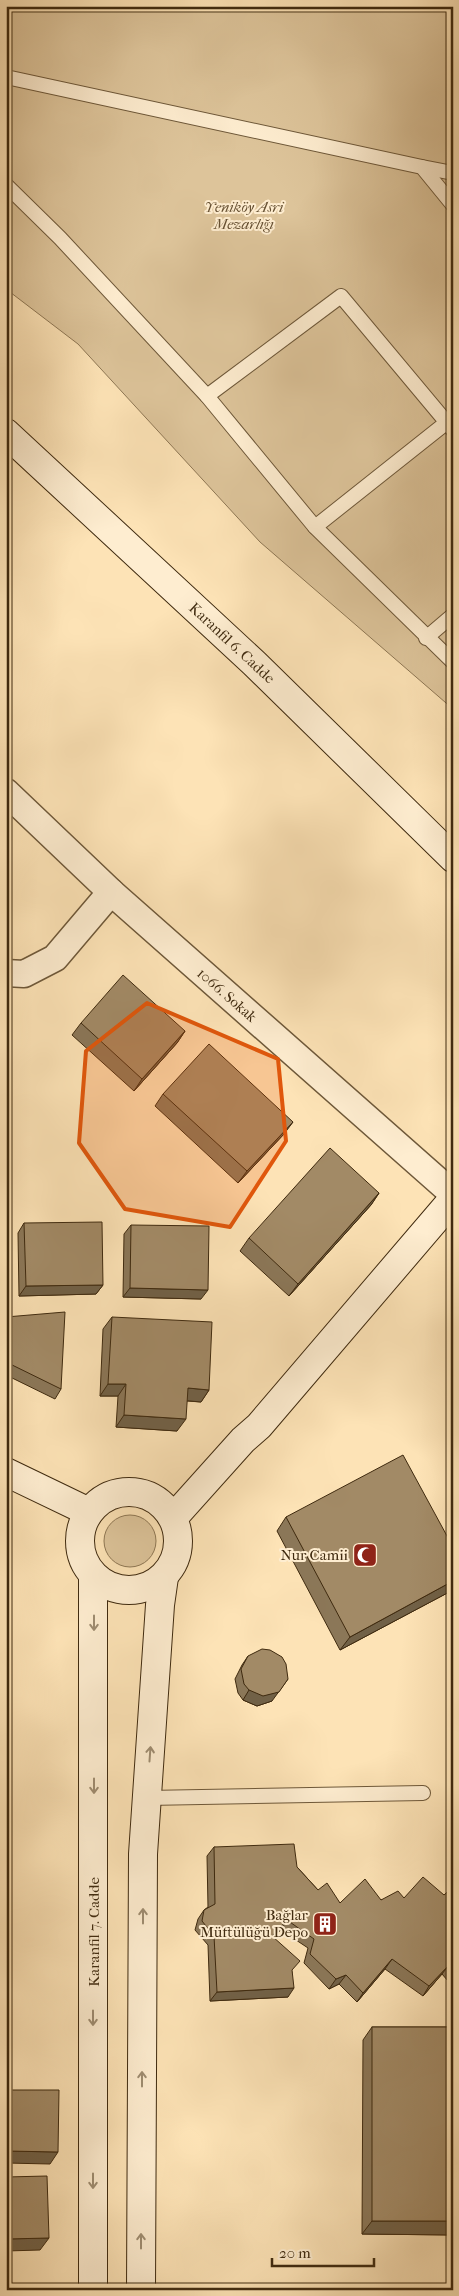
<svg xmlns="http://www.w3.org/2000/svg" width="459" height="2296" viewBox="0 0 459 2296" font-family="'IM FELL French Canon',serif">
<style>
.green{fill:#ddc49a;stroke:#8e7754}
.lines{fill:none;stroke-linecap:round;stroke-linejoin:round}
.lane-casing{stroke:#6e5839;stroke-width:16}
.street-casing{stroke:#6e5839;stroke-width:29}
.secondary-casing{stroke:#3f2a0f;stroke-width:30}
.lane{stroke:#feedd0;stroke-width:14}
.street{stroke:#feedd0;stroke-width:26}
.secondary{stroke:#feedd0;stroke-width:28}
.wall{fill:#8b7758;stroke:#3f2a0f}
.shaded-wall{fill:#716147;stroke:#3f2a0f}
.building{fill:#a28a66;stroke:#3f2a0f}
.oneway{stroke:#9e8c70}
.marked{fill:#e0570c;fill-opacity:0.2;stroke:#e0570c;stroke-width:4;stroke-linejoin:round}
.labels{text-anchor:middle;stroke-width:4;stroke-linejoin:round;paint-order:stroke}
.park-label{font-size:15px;font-style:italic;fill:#665032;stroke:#feedd0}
.street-label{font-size:15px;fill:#3f2a0f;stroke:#feedd0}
.poi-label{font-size:15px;fill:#3f2a0f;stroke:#feedd0;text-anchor:end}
</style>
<rect width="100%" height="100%" fill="#fde3b6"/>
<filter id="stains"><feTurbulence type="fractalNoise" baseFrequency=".004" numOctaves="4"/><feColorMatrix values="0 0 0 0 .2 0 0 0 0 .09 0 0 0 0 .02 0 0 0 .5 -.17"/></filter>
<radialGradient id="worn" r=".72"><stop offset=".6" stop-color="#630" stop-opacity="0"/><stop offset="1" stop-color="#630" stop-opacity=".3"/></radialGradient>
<g class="green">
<path d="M6,6H453V709L260,542L78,344L6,289Z"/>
<circle cx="130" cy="1541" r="26"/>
</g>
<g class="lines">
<defs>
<g id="lane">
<path d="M6,77L422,167L453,205"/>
<path d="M422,167L453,173"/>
<path d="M6,185L60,238L207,396L315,527L453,662"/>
<path d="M207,396L341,296L453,430"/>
<path d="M315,527L446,423"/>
<path d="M426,638L453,615"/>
<path d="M147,1798L423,1793"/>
</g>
<g id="street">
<path d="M6,792L111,892L453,1194"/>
<path d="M6,973L24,974L55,958L111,892"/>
</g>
<g id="secondary">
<path d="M6,433L254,663L453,858"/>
<path d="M6,1472L89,1512"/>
<circle cx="129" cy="1541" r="49"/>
<path d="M173,1518L243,1440L259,1426L453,1199"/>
<path d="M93,1575V2290"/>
<path d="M141,2290L143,1854L160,1605L164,1577"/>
</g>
</defs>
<use href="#lane" class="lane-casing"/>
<use href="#street" class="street-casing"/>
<use href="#secondary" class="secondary-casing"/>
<use href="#lane" class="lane"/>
<use href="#street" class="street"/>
<use href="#secondary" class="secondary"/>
</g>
<g class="wall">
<path d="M81,1023L185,1031L177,1043L134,1091L72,1035Z"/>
<path d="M163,1094L284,1134L238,1183L155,1106Z"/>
<path d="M379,1193L371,1205L289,1296L240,1251L249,1238Z"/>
<path d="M24,1223L103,1285L96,1294L19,1296L18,1233Z"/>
<path d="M131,1225L201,1299L123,1297L124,1234Z"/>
<path d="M6,1317L61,1389L55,1399L6,1375Z"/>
<path d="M112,1317L209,1390L201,1402L187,1401L177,1431L116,1427L118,1396H100L103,1329Z"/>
<path d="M286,1517L453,1547V1590L340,1650L277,1531Z"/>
<path d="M248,1656L272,1701L257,1706L243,1700L238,1693L235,1679L242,1665Z"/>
<path d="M214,1847L297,1867L318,1890L340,1903L444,1895L453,1887V1975L448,1981L442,1974L423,1996L385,1969L357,2002L339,1984L329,1989L304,1963L308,1948L281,1930L273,1937L292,1972L288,1997L210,2001L208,1945L195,1930L198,1919L204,1910L208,1907L207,1856Z"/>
<path d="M372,2027H453V2235L362,2234L363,2040Z"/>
</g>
<g class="shaded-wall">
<path d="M185,1031L177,1043L134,1091L142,1079Z"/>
<path d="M293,1122L284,1134L238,1183L247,1171Z"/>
<path d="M379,1193L371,1205L289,1296L298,1284Z"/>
<path d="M103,1285L96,1294L19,1296L26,1286Z"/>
<path d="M130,1288L208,1290L201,1299L123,1297Z"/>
<path d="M108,1384H126L118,1396H100Z"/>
<path d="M188,1388L209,1390L201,1402L180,1400Z"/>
<path d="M124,1415L186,1419L177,1431L116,1427Z"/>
<path d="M453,1581V1590L340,1650L350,1637Z"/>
<path d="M288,1679L272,1701L257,1706L243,1700L249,1690Z"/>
<path d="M287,1920L281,1930L265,1946L272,1936Z"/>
<path d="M392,1959L385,1969L357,2002L363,1993Z"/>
<path d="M449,1965L442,1974L423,1996L429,1986Z"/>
<path d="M346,1975L339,1984L329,1989L336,1979Z"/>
<path d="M294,1988L288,1997L210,2001L217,1992Z"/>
<path d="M6,2151L58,2152L50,2164L6,2163Z"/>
<path d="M372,2221H453V2235L362,2234Z"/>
<path d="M49,2238L40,2250L6,2251V2239Z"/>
</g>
<g class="building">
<path d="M123,975L185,1031L142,1079L81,1023Z"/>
<path d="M209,1044L293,1122L247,1171L163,1094Z"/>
<path d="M330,1148L379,1193L298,1284L249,1238Z"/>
<path d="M102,1222L103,1285L26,1286L24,1223Z"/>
<path d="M131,1225L209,1226L208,1290L130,1288Z"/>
<path d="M65,1312L61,1389L6,1362V1317Z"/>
<path d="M112,1317L212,1322L209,1390L188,1388L186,1419L124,1415L126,1384H108Z"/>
<path d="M403,1455L453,1547V1581L350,1637L286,1517Z"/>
<path d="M262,1649L270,1650L282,1657L286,1664L288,1679L279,1692L263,1696L249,1690L244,1684L241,1669L248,1656Z"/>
<path d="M294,1844L297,1867L318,1890L327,1883L340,1903L365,1879L381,1900L398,1891L404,1898L423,1877L444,1895L453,1887V1969L449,1965L429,1986L392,1959L363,1993L346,1975L336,1979L310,1954L314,1939L287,1920L272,1936L300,1961L292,1970L294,1988L217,1992L214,1936L202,1921L204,1910L215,1904L214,1847Z"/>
<path d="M6,1933H9L10,1987H6Z"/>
<rect x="372" y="2027" width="81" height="194"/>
<path d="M6,2090H59L58,2152L6,2151Z"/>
<path d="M47,2176L49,2238L6,2239V2177Z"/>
</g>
<defs><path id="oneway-shaft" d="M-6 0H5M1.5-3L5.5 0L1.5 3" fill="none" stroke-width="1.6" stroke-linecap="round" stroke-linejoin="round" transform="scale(1.25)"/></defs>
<g class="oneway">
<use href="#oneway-shaft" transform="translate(94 1623) rotate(90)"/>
<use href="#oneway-shaft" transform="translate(150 1754) rotate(-86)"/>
<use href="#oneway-shaft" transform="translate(94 1786) rotate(90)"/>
<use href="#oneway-shaft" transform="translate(143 1916) rotate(-90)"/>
<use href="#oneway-shaft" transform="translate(93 2018) rotate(90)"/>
<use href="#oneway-shaft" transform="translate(142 2079) rotate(-90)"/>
<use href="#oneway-shaft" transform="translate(93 2181) rotate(90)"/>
<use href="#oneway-shaft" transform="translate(141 2241) rotate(-90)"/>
</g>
<path class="marked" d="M147,1003L278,1059L286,1141L230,1227L125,1209L79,1143L86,1051Z"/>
<defs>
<symbol id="mosque-square" viewBox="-11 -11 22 22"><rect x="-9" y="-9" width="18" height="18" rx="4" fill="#8f2418" stroke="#feedd0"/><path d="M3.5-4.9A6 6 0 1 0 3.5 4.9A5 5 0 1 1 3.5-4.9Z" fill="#fff"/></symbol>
<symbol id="building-square" viewBox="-11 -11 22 22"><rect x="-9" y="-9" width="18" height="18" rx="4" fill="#8f2418" stroke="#feedd0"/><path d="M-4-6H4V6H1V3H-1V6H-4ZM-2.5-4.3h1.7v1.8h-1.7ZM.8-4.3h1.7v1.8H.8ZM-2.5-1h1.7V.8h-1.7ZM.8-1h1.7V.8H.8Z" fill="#fff"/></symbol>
</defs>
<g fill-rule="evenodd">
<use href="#mosque-square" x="351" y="1541" width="28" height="28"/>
<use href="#building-square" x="311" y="1910" width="28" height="28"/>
</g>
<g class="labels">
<g class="park-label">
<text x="244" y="212">Yeniköy Asri<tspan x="244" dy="17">Mezarlığı</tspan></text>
</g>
<g class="street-label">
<text transform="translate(232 643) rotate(43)" y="5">Karanfil 6. Cadde</text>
<text transform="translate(227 995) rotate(41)" y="5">1066. Sokak</text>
<text transform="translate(94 1932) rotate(-90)" y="5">Karanfil 7. Cadde</text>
</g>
<g class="poi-label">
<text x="348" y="1560">Nur Camii</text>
<text x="308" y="1920">Bağlar<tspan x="308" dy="17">Müftülüğü Depo</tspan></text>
</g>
</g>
<rect width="459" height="2296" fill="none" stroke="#fde3b6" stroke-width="25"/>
<rect x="8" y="8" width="444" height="2281" fill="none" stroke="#3f2a0f" stroke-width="2.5"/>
<rect x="12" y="12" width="434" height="2271" fill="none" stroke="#3f2a0f"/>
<path d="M272 2258v8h102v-8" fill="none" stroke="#3f2a0f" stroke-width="2.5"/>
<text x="279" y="2258" font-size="15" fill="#3f2a0f" stroke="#feedd0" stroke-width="4" paint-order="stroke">20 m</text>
<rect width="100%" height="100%" filter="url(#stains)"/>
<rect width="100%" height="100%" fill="url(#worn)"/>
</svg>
